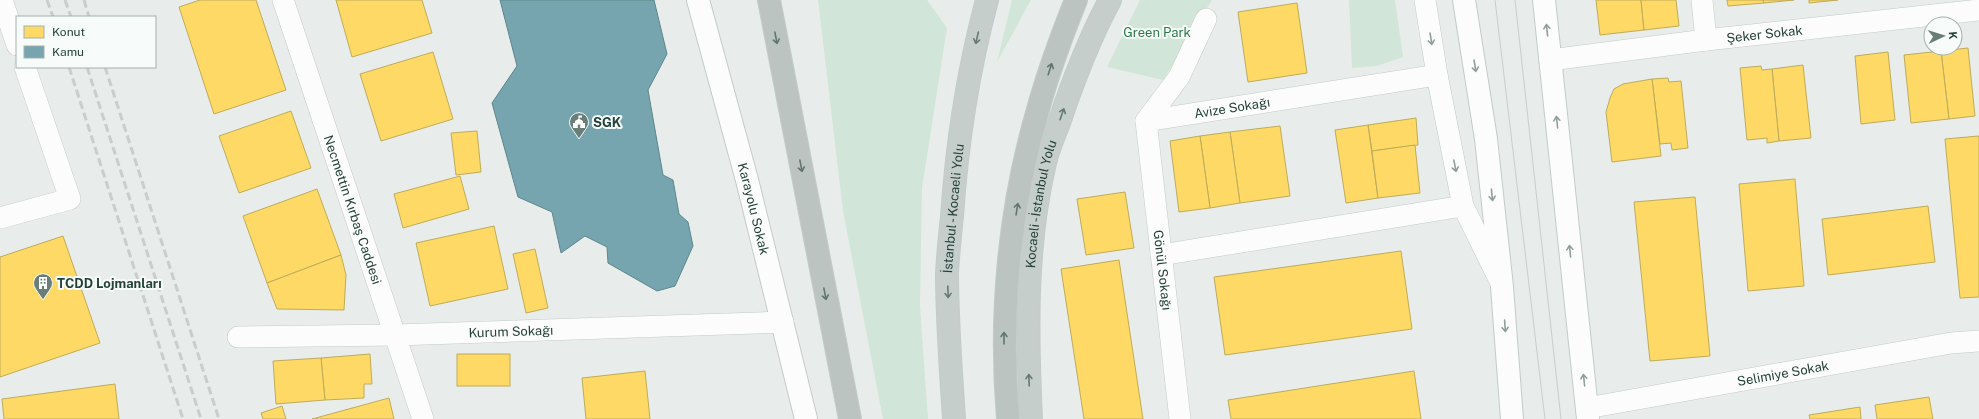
<svg xmlns="http://www.w3.org/2000/svg" width="1979" height="419" viewBox="0 0 1979 419" font-family="'Public Sans',sans-serif">
<style>
.green{fill:#d1e6d8}
.homes{fill:#ffd966;stroke:#bdac59}
.public{fill:#76a5af;stroke:#5d878c}
.lines{fill:none;stroke-linecap:round;stroke-linejoin:round}
.minor-casing{stroke:#c5cac8;stroke-width:22}
.secondary-casing{stroke:#c3cbc8;stroke-width:24}
.trunk-casing{stroke:#c3ccc9;stroke-width:24}
.motorway-casing{stroke:#c3ccc9;stroke-width:24}
.minor{stroke:#fcfcfc;stroke-width:21}
.secondary{stroke:#fcfcfc;stroke-width:22}
.trunk{stroke:#c6cecc;stroke-width:22}
.motorway{stroke:#bcc4c2;stroke-width:22}
.tram{stroke:#c9cdcc;stroke-width:1}
.rail{stroke:#c9cdcc;stroke-width:3;stroke-dasharray:8 4;stroke-linecap:butt}
.oneway{stroke:#909f9b}
.oneway2{stroke:#617670}
.oneway3{stroke:#657a74}
.labels{text-anchor:middle;stroke-width:4;stroke-linejoin:round;paint-order:stroke}
.park-label{font-size:13px;fill:#2d7a4b;stroke:#f7fbf9}
.street-label{font-size:13px;fill:#24423a;stroke:#f7fbf9}
.poi-label{font-size:13px;font-weight:bold;fill:#24423a;stroke:#f7fbf9;text-anchor:start}
</style>
<rect width="100%" height="100%" fill="#e8edeb"/>
<g class="green">
<path d="M818,0H927L947,28L922,188L920,306L928,419H883L843,211Z"/>
<path d="M1012,0H1031L997,62Z"/>
<path d="M1140,0H1212L1163,80L1107,67Z"/>
<path d="M1349,0H1395L1403,57L1377,66L1352,68Z"/>
</g>
<g class="homes">
<path d="M200,0H256L286,90L214,114L179,7Z"/>
<path d="M336,0H422L432,33L352,57Z"/>
<path d="M1596,0H1641L1644,30L1600,35Z"/>
<path d="M1641,0H1676L1679,26L1644,30Z"/>
<path d="M1727,0H1763L1764,3L1728,6Z"/>
<path d="M1763,0H1794L1764,3Z"/>
<path d="M1809,0H1838L1809,3Z"/>
<path d="M1297,3L1307,73L1248,82L1238,12Z"/>
<path d="M1968,48L1975,116L1949,119L1941,51Z"/>
<path d="M1941,51L1949,119L1911,123L1904,55Z"/>
<path d="M433,52L453,119L381,141L360,74Z"/>
<path d="M1888,52L1895,120L1861,124L1855,56Z"/>
<path d="M1803,65L1811,138L1779,141L1772,69Z"/>
<path d="M1761,66L1762,70L1772,69L1779,141L1767,143V138L1747,140L1740,68Z"/>
<path d="M1668,78L1669,82L1681,81L1688,148L1672,150L1671,143L1660,144L1652,79Z"/>
<path d="M1652,79L1661,156L1612,162L1606,112L1610,98L1614,89L1623,84Z"/>
<path d="M291,111L311,168L239,193L219,136Z"/>
<path d="M1416,118L1418,145L1372,151L1368,125Z"/>
<path d="M1368,125L1378,198L1346,203L1335,130Z"/>
<path d="M1280,126L1290,196L1240,203L1230,132Z"/>
<path d="M477,131L481,172L456,175L451,133Z"/>
<path d="M1230,132L1240,203L1210,208L1200,136Z"/>
<path d="M1200,136L1210,208L1179,212L1170,141Z"/>
<path d="M1979,136V297L1960,298L1945,139Z"/>
<path d="M1415,145L1420,193L1378,198L1372,151Z"/>
<path d="M460,176L469,209L403,228L394,194Z"/>
<path d="M1795,179L1804,286L1748,291L1739,184Z"/>
<path d="M317,189L341,255L267,283L243,216Z"/>
<path d="M1125,192L1134,248L1086,255L1077,199Z"/>
<path d="M1695,197L1710,356L1650,361L1634,202Z"/>
<path d="M1928,206L1935,262L1828,275L1822,219Z"/>
<path d="M494,226L508,289L430,306L416,243Z"/>
<path d="M63,236L100,343L0,377V257Z"/>
<path d="M535,249L548,308L526,313L513,254Z"/>
<path d="M1401,251L1412,329L1225,355L1214,277Z"/>
<path d="M341,255L346,275L344,310L277,309L267,283Z"/>
<path d="M1119,260L1143,419H1084L1061,269Z"/>
<path d="M370,354L372,384H364V398L325,400L321,358Z"/>
<rect x="457" y="354" width="53" height="32"/>
<path d="M321,358L325,400L276,404L273,361Z"/>
<path d="M645,371L650,419H586L582,378Z"/>
<path d="M1414,371L1421,419H1231L1228,400Z"/>
<path d="M115,384L119,419H4L2,399Z"/>
<path d="M1929,397L1933,419H1877L1875,405Z"/>
<path d="M389,398L394,419H312Z"/>
<path d="M282,406L286,419H263L261,413Z"/>
<path d="M1860,407L1861,419H1810L1809,415Z"/>
</g>
<path class="public" d="M500,0H654L667,54L648,90L663,175L673,180L679,214L688,222L693,246L675,286L657,291L608,263L607,247L585,236L561,253L552,212L518,197L492,103L517,66Z"/>
<g class="lines">
<defs>
<g id="minor">
<path d="M2,0L17,45"/>
<path id="s1" d="M283,0L423,419"/>
<path d="M1425,0L1437,75L1463,206L1500,281"/>
<path d="M1702,0L1706,40"/>
<path id="s2" d="M1206,19L1179,77L1146,121L1437,75"/>
<path id="s3" d="M1550,60L1706,40L1979,10"/>
<path id="s4" d="M1146,121L1180,419"/>
<path d="M0,218L70,199L25,67"/>
<path d="M1161,255L1463,206"/>
<path id="s5" d="M238,337L395,335L783,322"/>
<path id="s6" d="M1587,408L1951,343L1979,341"/>
</g>
<g id="secondary">
<path id="s7" d="M698,0L747,180L806,419"/>
<path d="M1464,0L1486,139L1502,287L1512,419"/>
<path d="M1544,0L1588,419"/>
</g>
<g id="trunk">
<path id="s8" d="M954,419C951,371 947,322 947,273C948,254 950,235 952,216C957,143 968,71 987,0"/>
<path id="s9" d="M1031,419C1027,334 1025,247 1045,163C1048,149 1054,136 1059,123C1073,81 1089,39 1110,0"/>
</g>
<g id="motorway">
<path d="M769,0L850,419"/>
<path d="M1008,419C999,315 1009,207 1039,106C1049,70 1062,35 1076,0"/>
</g>
</defs>
<use href="#minor" class="minor-casing"/>
<use href="#secondary" class="secondary-casing"/>
<use href="#trunk" class="trunk-casing"/>
<use href="#motorway" class="motorway-casing"/>
<use href="#minor" class="minor"/>
<use href="#secondary" class="secondary"/>
<use href="#trunk" class="trunk"/>
<use href="#motorway" class="motorway"/>
<g class="tram">
<path d="M1495,0L1545,419"/>
<path d="M1515,0L1561,419"/>
</g>
<g class="rail">
<path d="M47,0L53,17"/>
<path d="M65,0L71,17"/>
<path d="M84,0L89,17"/>
<path d="M69,67L183,419"/>
<path d="M87,67L201,419"/>
<path d="M105,67L219,419"/>
</g>
</g>
<defs><path id="oneway-shaft" d="M-6 0H5M1.5-3L5.5 0L1.5 3" fill="none" stroke-width="1.6" stroke-linecap="round" stroke-linejoin="round"/></defs>
<g class="oneway">
<use href="#oneway-shaft" transform="translate(1547 30) rotate(-96)"/>
<use href="#oneway-shaft" transform="translate(1431 39) rotate(81)"/>
<use href="#oneway-shaft" transform="translate(1475 66) rotate(81)"/>
<use href="#oneway-shaft" transform="translate(1557 122) rotate(-96)"/>
<use href="#oneway-shaft" transform="translate(1455 166) rotate(79)"/>
<use href="#oneway-shaft" transform="translate(1492 195) rotate(84)"/>
<use href="#oneway-shaft" transform="translate(1570 251) rotate(-96)"/>
<use href="#oneway-shaft" transform="translate(1505 326) rotate(86)"/>
<use href="#oneway-shaft" transform="translate(1584 380) rotate(-96)"/>
</g>
<g class="oneway2">
<use href="#oneway-shaft" transform="translate(776 38) rotate(79)"/>
<use href="#oneway-shaft" transform="translate(1050 69) rotate(-72)"/>
<use href="#oneway-shaft" transform="translate(801 166) rotate(79)"/>
<use href="#oneway-shaft" transform="translate(1017 209) rotate(-81)"/>
<use href="#oneway-shaft" transform="translate(825 294) rotate(79)"/>
<use href="#oneway-shaft" transform="translate(1004 338) rotate(-90)"/>
</g>
<g class="oneway3">
<use href="#oneway-shaft" transform="translate(977 38) rotate(103)"/>
<use href="#oneway-shaft" transform="translate(1062 114) rotate(-71)"/>
<use href="#oneway-shaft" transform="translate(948 292) rotate(88)"/>
<use href="#oneway-shaft" transform="translate(1029 380) rotate(-92)"/>
</g>
<defs>
<symbol id="civic-pin" viewBox="-11 -11 22 30"><path d="M0 17L-7.5 6A9.5 9.5 0 1 1 7.5 6Z" fill="#697e78" stroke="#f7fbf9"/><path d="M-.6-6.5H3V-4.5H.6V-3L4-1V1h2V6H-6V1h2V-1L-.6-3ZM-1.2 2.5V6h2.4V2.5Z" fill="#fff"/></symbol>
<symbol id="building-pin" viewBox="-11 -11 22 30"><path d="M0 17L-7.5 6A9.5 9.5 0 1 1 7.5 6Z" fill="#697e78" stroke="#f7fbf9"/><path d="M-4-6H4V6H1V3H-1V6H-4ZM-2.5-4.3h1.7v1.8h-1.7ZM.8-4.3h1.7v1.8H.8ZM-2.5-1h1.7V.8h-1.7ZM.8-1h1.7V.8H.8Z" fill="#fff"/></symbol>
</defs>
<g fill-rule="evenodd">
<use href="#civic-pin" x="568" y="111" width="22" height="30"/>
<use href="#building-pin" x="32" y="272" width="22" height="30"/>
</g>
<g class="labels">
<g class="park-label">
<text x="1157" y="37">Green Park</text>
</g>
<g class="street-label">
<text dy="5" stroke="none"><textPath href="#s3" startOffset="216">Şeker Sokak</textPath></text>
<text dy="5" stroke="none"><textPath href="#s2" startOffset="206">Avize Sokağı</textPath></text>
<text dy="5" stroke="none"><textPath href="#s9" startOffset="216">Kocaeli - İstanbul Yolu</textPath></text>
<text dy="5" stroke="none"><textPath href="#s8" startOffset="211">İstanbul - Kocaeli Yolu</textPath></text>
<text dy="5" stroke="none"><textPath href="#s1" startOffset="221">Necmettin Kırbaş Caddesi</textPath></text>
<text dy="5" stroke="none"><textPath href="#s7" startOffset="216">Karayolu Sokak</textPath></text>
<text dy="5" stroke="none"><textPath href="#s4" startOffset="150">Gönül Sokağı</textPath></text>
<text dy="5" stroke="none"><textPath href="#s5" startOffset="273">Kurum Sokağı</textPath></text>
<text dy="5" stroke="none"><textPath href="#s6" startOffset="199">Selimiye Sokak</textPath></text>
</g>
<g class="poi-label">
<text x="593" y="127">SGK</text>
<text x="57" y="288">TCDD Lojmanları</text>
</g>
</g>
<rect x="16" y="16" width="140" height="52" fill="#f7fbf9" stroke="#a3b1ad"/>
<rect x="24" y="26" width="20" height="12" fill="#ffd966" stroke="#a3b1ad"/>
<text x="52" y="36" font-size="12" fill="#24423a">Konut</text>
<rect x="24" y="46" width="20" height="12" fill="#76a5af" stroke="#a3b1ad"/>
<text x="52" y="56" font-size="12" fill="#24423a">Kamu</text>
<g transform="translate(1943 36) rotate(86)"><circle r="19" fill="#f7fbf9" stroke="#a3b1ad"/>
<path d="M0-3L7 15L0 10L-7 15Z" fill="#697e78"/>
<text y="-6" font-size="11" font-weight="bold" text-anchor="middle" fill="#24423a">K</text>
</g>
</svg>
